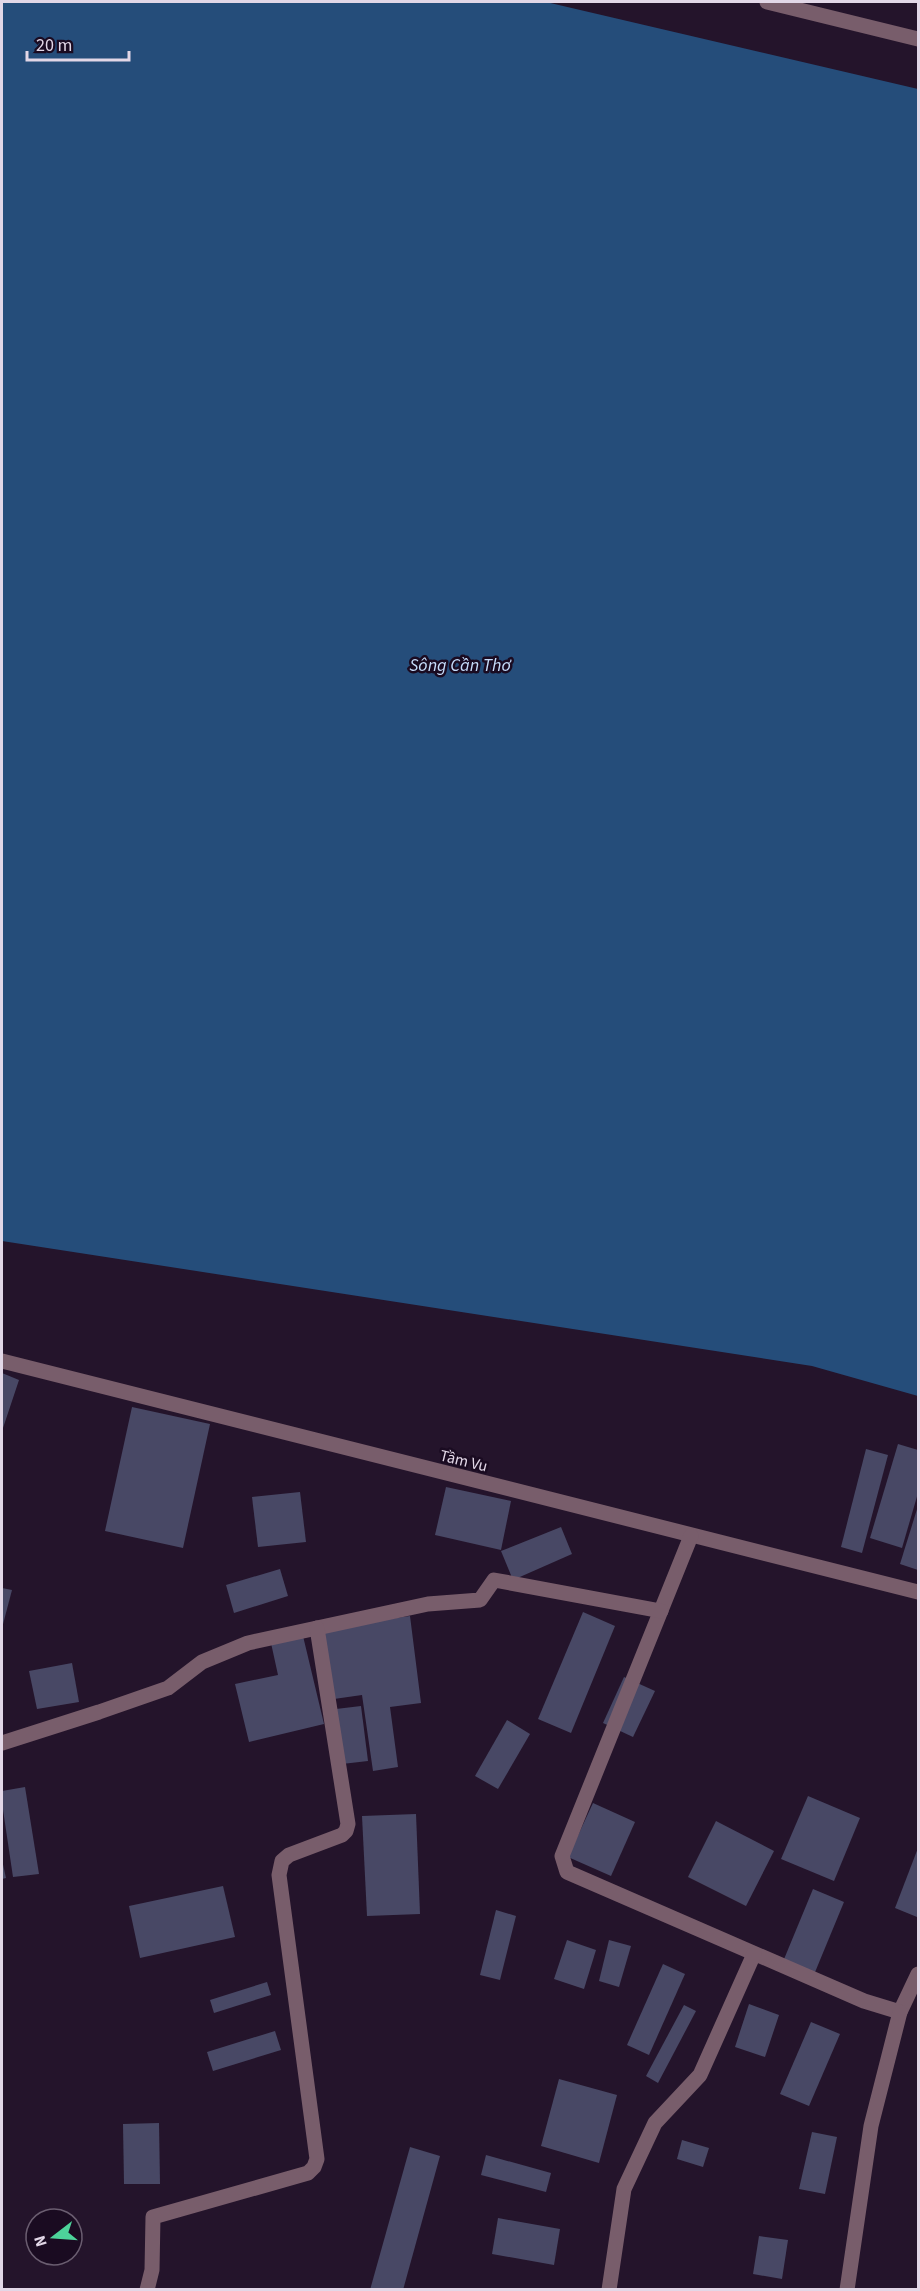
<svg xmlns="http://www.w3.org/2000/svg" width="920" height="2291" viewBox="0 0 920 2291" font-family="'Source Sans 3',sans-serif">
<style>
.water{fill:#254d7a}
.building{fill:#484865}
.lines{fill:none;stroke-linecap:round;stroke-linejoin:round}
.minor{stroke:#785d6b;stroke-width:15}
.labels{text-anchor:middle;stroke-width:5;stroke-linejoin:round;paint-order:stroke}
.street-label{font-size:16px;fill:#e2d7e7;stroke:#1a0b21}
.water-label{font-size:18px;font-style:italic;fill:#c6ddfb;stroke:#1a0b21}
</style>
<rect width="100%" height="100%" fill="#24142b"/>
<path class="water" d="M2,2H546L918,89V1396L812,1366L2,1241Z"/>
<g class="building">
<path d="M2,1373L19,1380L2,1431Z"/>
<path d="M132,1407L210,1424L183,1548L105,1531Z"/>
<path d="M898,1444L918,1450V1493L902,1548L870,1538Z"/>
<path d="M866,1449L888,1455L862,1553L841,1547Z"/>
<path d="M446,1487L511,1501L501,1550L435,1535Z"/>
<path d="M300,1492L306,1542L258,1547L252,1497Z"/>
<path d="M918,1506V1570L900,1564Z"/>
<path d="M561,1527L572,1554L513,1580L501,1551Z"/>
<path d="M280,1569L288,1596L234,1613L226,1585Z"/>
<path d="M2,1588L12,1590L2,1628Z"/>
<path d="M583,1612L615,1626L571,1733L538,1719Z"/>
<path d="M410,1616L421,1703L390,1707L398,1767L373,1771L362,1695L334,1699L324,1628Z"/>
<path d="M303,1636L324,1724L249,1742L235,1684L278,1675L271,1643Z"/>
<path d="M72,1663L79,1702L37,1709L29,1671Z"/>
<path d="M624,1677L655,1691L633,1737L603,1723Z"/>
<path d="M361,1706L368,1761L342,1764L336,1709Z"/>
<path d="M507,1720L530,1734L498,1789L475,1776Z"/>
<path d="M25,1787L39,1874L13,1877L2,1803V1791Z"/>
<path d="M808,1796L860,1818L834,1881L781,1859Z"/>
<path d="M593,1803L635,1822L611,1876L568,1857Z"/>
<path d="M416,1814L420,1914L367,1916L362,1816Z"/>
<path d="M716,1821L774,1851L746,1906L688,1877Z"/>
<path d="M918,1848V1913L917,1917L895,1908Z"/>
<path d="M2,1860L6,1878L2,1879Z"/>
<path d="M223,1886L235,1937L140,1958L129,1906Z"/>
<path d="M813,1889L844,1902L813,1977L782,1964Z"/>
<path d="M496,1910L516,1916L500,1980L480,1975Z"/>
<path d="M567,1940L596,1950L584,1989L554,1979Z"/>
<path d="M609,1940L631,1946L619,1987L599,1981Z"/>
<path d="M663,1964L685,1974L649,2055L627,2045Z"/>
<path d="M267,1982L271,1995L214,2013L210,2000Z"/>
<path d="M749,2004L779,2015L765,2057L735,2047Z"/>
<path d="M684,2005L696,2011L658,2083L646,2076Z"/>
<path d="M811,2022L840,2034L809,2106L780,2094Z"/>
<path d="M275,2031L281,2050L213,2071L207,2052Z"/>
<path d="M559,2079L617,2095L599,2163L541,2146Z"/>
<path d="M159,2123L160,2184H124L123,2124Z"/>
<path d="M812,2132L837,2137L825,2194L799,2189Z"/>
<path d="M682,2140L709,2148L703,2167L677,2159Z"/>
<path d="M410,2147L440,2156L403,2290H370Z"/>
<path d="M486,2155L551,2173L546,2192L481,2175Z"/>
<path d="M498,2218L560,2229L554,2265L492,2254Z"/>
<path d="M759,2236L788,2240L782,2279L753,2274Z"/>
</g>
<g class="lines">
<g class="minor">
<path d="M767,2L918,39"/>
<path d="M2,1361L918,1592"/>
<path d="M691,1536L562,1856L567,1872L864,2001L900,2012L918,1974"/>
<path d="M2,1743L99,1712L168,1688L202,1662L248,1643L428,1604L480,1600L494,1580L661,1611"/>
<path d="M147,2290L152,2270L153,2217L308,2173L314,2167L317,2159L279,1875L282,1861L289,1855L342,1835L346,1831L348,1824L317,1628"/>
<path d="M609,2290L624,2189L655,2123L700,2075L754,1954"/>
<path d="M847,2290L871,2126L900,2012"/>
</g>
</g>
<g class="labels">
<g class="street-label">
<text transform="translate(464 1460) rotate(14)" y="6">Tầm Vu</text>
</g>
<g class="water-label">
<text x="460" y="671">Sông Cần Thơ</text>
</g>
</g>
<rect width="920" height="2291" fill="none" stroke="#e2d7e7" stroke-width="6"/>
<g transform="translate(54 2237) rotate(253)"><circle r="28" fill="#1a0b21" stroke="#6a5d70" stroke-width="1.5"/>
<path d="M0-4.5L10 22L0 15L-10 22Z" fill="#4dd39a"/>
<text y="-9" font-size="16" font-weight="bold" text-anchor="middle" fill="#e2d7e7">N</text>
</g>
<path d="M27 51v9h102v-9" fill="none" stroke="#e2d7e7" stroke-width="3"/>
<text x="36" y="51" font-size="18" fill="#e2d7e7" stroke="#1a0b21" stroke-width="4.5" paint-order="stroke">20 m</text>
</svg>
